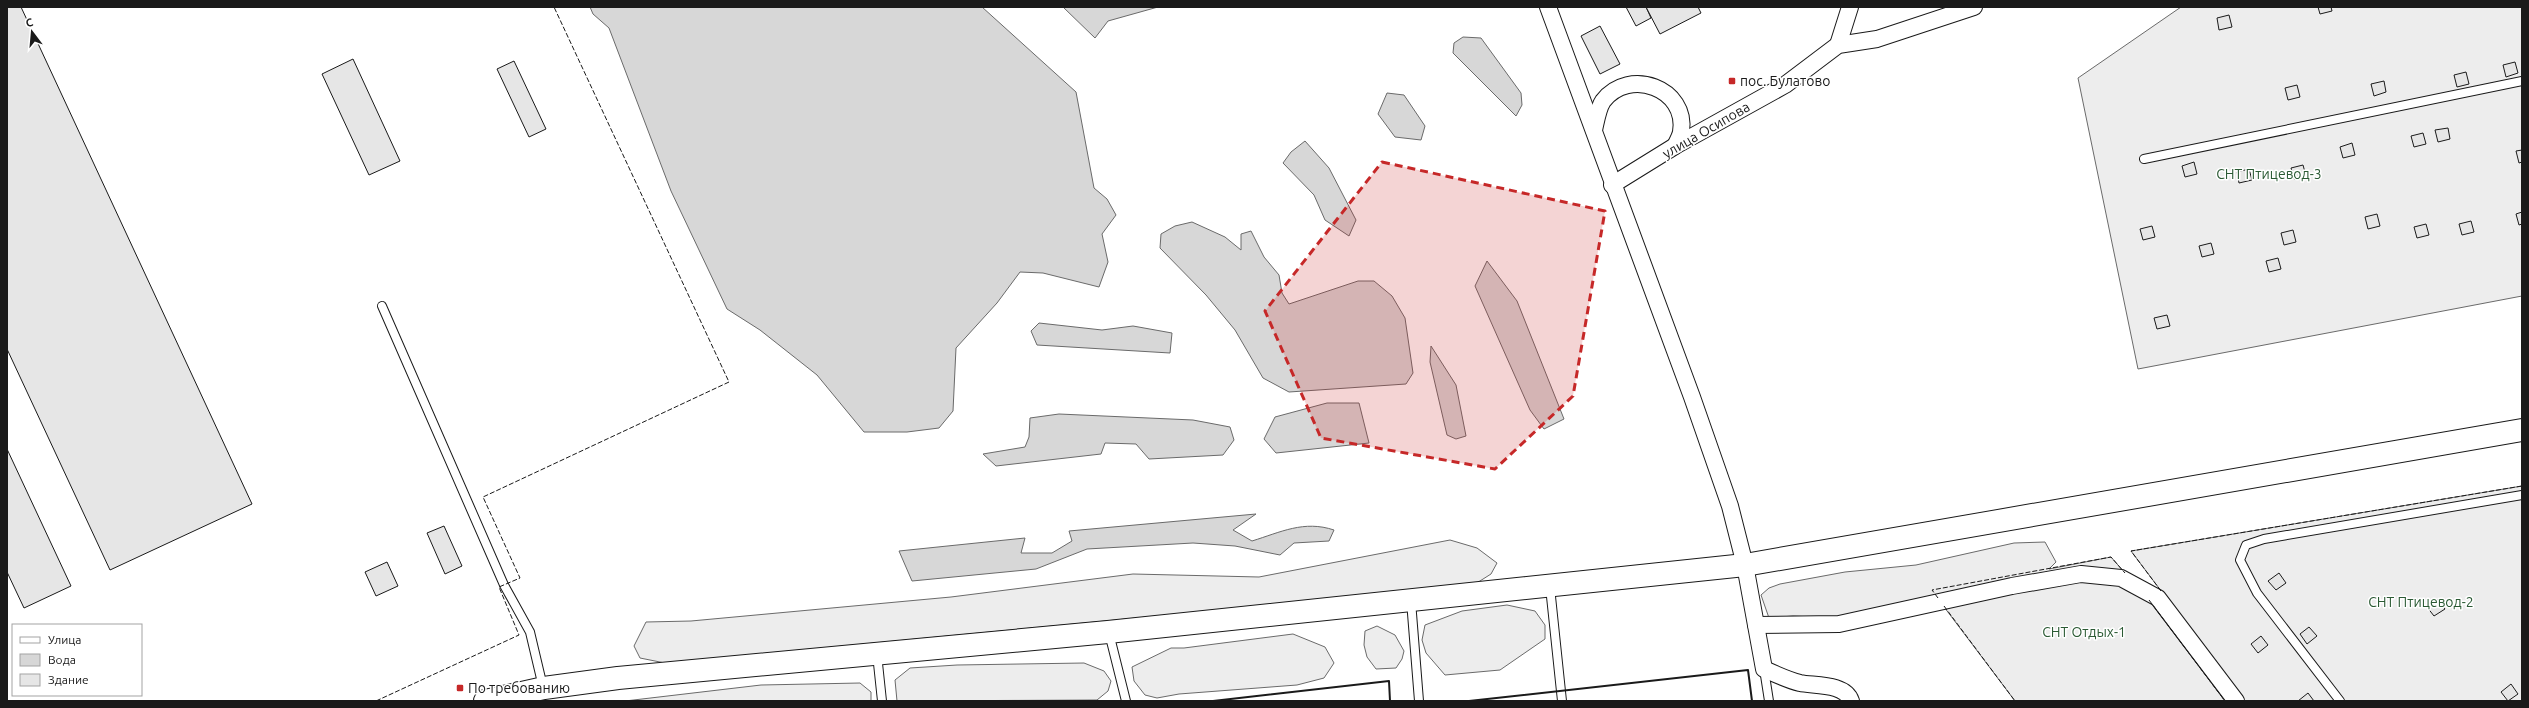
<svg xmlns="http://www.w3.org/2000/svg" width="2529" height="708" viewBox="0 0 2529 708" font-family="Ubuntu,sans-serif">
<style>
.built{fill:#ededed;stroke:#6a6a6a}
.water{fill:#d7d7d7;stroke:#6a6a6a}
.building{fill:#e6e6e6;stroke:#1a1a1a}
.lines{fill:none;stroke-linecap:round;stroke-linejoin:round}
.service-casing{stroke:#1a1a1a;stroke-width:10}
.minor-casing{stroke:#1a1a1a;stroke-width:18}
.secondary-casing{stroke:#1a1a1a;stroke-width:24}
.service{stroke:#fff;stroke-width:8}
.minor{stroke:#fff;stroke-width:16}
.secondary{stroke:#fff;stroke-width:22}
.fence{stroke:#1a1a1a;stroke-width:1;stroke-dasharray:5 2;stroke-linecap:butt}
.wall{stroke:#1a1a1a;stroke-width:2}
.marked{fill:#c62828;fill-opacity:0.2;stroke:#c62828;stroke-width:3;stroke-dasharray:8 5;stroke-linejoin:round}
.poi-dot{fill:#c62828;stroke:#fff;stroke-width:1.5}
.labels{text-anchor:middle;stroke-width:3;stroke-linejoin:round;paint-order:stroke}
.poi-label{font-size:14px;fill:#1a1a1a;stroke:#fff;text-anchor:start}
.street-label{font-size:14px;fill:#1a1a1a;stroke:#fff}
.park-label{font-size:14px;fill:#2b5a34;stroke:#fff}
</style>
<rect width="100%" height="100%" fill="#fff"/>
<g class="built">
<path d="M2181,7H2522V296L2138,369L2078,78Z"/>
<path d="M2522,486V701H2244L2131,551Z"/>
<path d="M1450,540L1477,548L1497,563L1491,574L1472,586L665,663L640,658L634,646L646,622L691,621L951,597L1133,574L1259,577Z"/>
<path d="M2045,542L2056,562L2049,569L2111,557L2151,603L2225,701H2015L1935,595L1832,618L1793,616L1769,618L1761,595L1769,588L1780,584L1845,572L1916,565L2014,543Z"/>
<path d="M1507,605L1535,611L1545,625V639L1500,670L1445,675L1426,653L1422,640L1425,625L1462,611Z"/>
<path d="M1377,626L1395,635L1404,651L1402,659L1396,668L1376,669L1367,657L1364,645L1365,631Z"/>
<path d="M1293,634L1325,647L1334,663L1324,678L1297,685L1179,694L1157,698L1145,695L1134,681L1132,667L1171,648H1184Z"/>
<path d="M1084,663L1104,671L1111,681L1108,691L1097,700L897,701L895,680L910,668L957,665Z"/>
<path d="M860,683L871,692V701H625L761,685Z"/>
</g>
<g class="water">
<path d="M590,7H982L1076,92L1094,188L1107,199L1116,215L1102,234L1108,262L1099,287L1043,273L1020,272L997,303L956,348L953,411L939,428L907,432H864L817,375L760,330L727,309L671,191L609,28L593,14Z"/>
<path d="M1063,7H1158L1108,21L1095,38Z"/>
<path d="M1463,37L1481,38L1521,93L1522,105L1516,116L1453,53L1454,43Z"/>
<path d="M1387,93L1404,95L1425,126L1421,140L1395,137L1378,114Z"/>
<path d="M1305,141L1329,168L1356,220L1349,236L1325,220L1314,195L1283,163L1291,152Z"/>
<path d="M1192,222L1225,237L1241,250V234L1251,231L1264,257L1279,275L1282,293L1289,304L1358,281H1374L1392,296L1405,318L1413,373L1406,384L1289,392L1263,378L1235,330L1206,295L1160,248L1161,234L1175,226Z"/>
<path d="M1487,261L1517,301L1564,419L1544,429L1530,410L1475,286Z"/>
<path d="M1039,323L1102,330L1133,326L1172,333L1170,353L1037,345L1031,331Z"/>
<path d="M1431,346L1456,385L1466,436L1456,439L1447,435L1430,362Z"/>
<path d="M1327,403H1359L1369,443L1276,453L1264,439L1275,417Z"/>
<path d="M1059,414L1193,420L1230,427L1234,440L1223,455L1149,459L1136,444L1105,443L1101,454L996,466L983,454L1025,447L1029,437L1030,418Z"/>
<path d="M1256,514L1233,530L1252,541C1281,532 1304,520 1334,530L1329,541L1294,543L1280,555L1235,546L1193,543L1087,549L1036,569L912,581L899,551L1025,538L1021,553H1052L1072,541L1069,531Z"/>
</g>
<g class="building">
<path d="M7,7H21L252,504L110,570L7,349Z"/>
<path d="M1626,7H1646L1651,18L1636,26Z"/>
<path d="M1646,7H1698L1701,13L1660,34Z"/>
<path d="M2318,7H2331L2332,11L2320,14Z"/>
<path d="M2229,15L2232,27L2219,30L2217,18Z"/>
<path d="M1600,26L1620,64L1600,74L1581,36Z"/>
<path d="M353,59L400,161L369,175L322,74Z"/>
<path d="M514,61L546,129L529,137L497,69Z"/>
<path d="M2515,62L2518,73L2506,77L2503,65Z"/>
<path d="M2466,72L2469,84L2457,87L2454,75Z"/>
<path d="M2384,81L2386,92L2374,96L2371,84Z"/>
<path d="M2297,85L2300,97L2288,100L2285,88Z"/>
<path d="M2448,128L2450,139L2438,142L2435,130Z"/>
<path d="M2423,133L2426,144L2414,147L2411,136Z"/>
<path d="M2352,143L2355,155L2343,158L2340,147Z"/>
<path d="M2522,150V162L2519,163L2516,151Z"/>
<path d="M2194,162L2197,174L2185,177L2182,166Z"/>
<path d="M2303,165L2306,176L2294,179L2291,168Z"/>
<path d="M2249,169L2252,180L2239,183L2237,172Z"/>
<path d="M2522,212V224L2519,225L2516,214Z"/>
<path d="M2377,214L2380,226L2368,229L2365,217Z"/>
<path d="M2471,221L2474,232L2462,235L2459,224Z"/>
<path d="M2426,224L2429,235L2417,238L2414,227Z"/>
<path d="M2152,226L2155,237L2143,240L2140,229Z"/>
<path d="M2293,230L2296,242L2284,245L2281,233Z"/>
<path d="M2211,243L2214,254L2202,257L2199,246Z"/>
<path d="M2278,258L2281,269L2269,272L2266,261Z"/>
<path d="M2167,315L2170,326L2157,329L2154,318Z"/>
<path d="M7,449L71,586L24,608L7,572Z"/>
<path d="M444,526L462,566L445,574L427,533Z"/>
<path d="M387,562L398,586L376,596L365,572Z"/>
<path d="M2279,573L2286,583L2276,590L2268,581Z"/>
<path d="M2437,599L2445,609L2434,616L2427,607Z"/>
<path d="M2309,627L2317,636L2307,644L2300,634Z"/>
<path d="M2261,636L2268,645L2258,653L2251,644Z"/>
<path d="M2511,684L2518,694L2508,701L2501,692Z"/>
<path d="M2308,693L2314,701H2298Z"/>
</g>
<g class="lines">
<defs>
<g id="service">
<path d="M2144,159L2522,81"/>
<path d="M382,306L504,585L530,632L543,687"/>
<path d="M1550,587L1562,701"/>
<path d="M1411,601L1419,701"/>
<path d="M1109,633L1126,701"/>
<path d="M877,654L882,701"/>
<path d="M1764,669L1769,701"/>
<path d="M2340,701L2257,593L2240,560L2246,545L2264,539L2522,495"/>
</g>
<g id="minor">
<path d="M1548,7L1692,397L1730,506L1745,565L1764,669C1775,674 1788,680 1800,683C1814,686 1845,683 1851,701"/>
<path d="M1838,45L1850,7"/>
<path d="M1594,130C1596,122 1598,108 1603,101C1629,67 1688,88 1681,132C1680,137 1677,142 1675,146"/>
<path d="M1612,185L1675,146L1785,85L1838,45L1877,39L1974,7"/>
<path d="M1756,625L1839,624L2012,586L2081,574L2121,578L2158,598L2236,701"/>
</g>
<path id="secondary" d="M485,701L544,688L618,678L1108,632L1745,565L2522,430"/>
</defs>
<use href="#service" class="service-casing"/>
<use href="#minor" class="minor-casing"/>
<use href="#secondary" class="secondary-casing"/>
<use href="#service" class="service"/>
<use href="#minor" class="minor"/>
<use href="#secondary" class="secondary"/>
<g class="fence">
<path d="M2161,591L2131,551L2522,486"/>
<path d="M1938,598L1932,590L2111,557L2125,573"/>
<path d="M2149,600L2225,701"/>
<path d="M1944,606L2015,701"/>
<path d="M376,701L519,635L499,587L520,578L483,497L729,382L554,7"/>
</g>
<g class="wall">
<path d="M1213,701L1389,681L1390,701"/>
<path d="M1469,701L1748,670L1752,701"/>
<path d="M1825,701H1831"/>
</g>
</g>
<path class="marked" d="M1382,162L1605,211L1573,396L1495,469L1321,438L1265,311Z"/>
<g class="poi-dot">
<rect x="1728" y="77" width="8" height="8" rx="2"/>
<rect x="456" y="684" width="8" height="8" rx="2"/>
</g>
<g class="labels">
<g class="poi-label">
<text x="1740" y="86">пос. Булатово</text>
<text x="468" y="693">По требованию</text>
</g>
<g class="street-label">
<text transform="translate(1706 130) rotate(-30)" y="5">улица Осипова</text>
</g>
<g class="park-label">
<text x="2269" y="179">СНТ Птицевод-3</text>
<text x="2421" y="607">СНТ Птицевод-2</text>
<text x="2084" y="637">СНТ Отдых-1</text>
</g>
</g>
<rect width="2529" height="708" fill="none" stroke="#1a1a1a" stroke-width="16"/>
<rect x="12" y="624" width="130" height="72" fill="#ffffff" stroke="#a3a3a3"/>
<rect x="20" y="637" width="20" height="6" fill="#ffffff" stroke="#a3a3a3"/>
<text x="48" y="644" font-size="12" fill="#1a1a1a">Улица</text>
<rect x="20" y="654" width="20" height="12" fill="#d7d7d7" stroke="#a3a3a3"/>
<text x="48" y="664" font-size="12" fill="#1a1a1a">Вода</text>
<rect x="20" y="674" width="20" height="12" fill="#e6e6e6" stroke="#a3a3a3"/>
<text x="48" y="684" font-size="12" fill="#1a1a1a">Здание</text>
<g transform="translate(32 32) rotate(344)" stroke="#ffffff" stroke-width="3" paint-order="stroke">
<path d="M0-3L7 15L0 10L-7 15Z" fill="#1a1a1a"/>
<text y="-6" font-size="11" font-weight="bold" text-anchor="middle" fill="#1a1a1a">С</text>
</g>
</svg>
